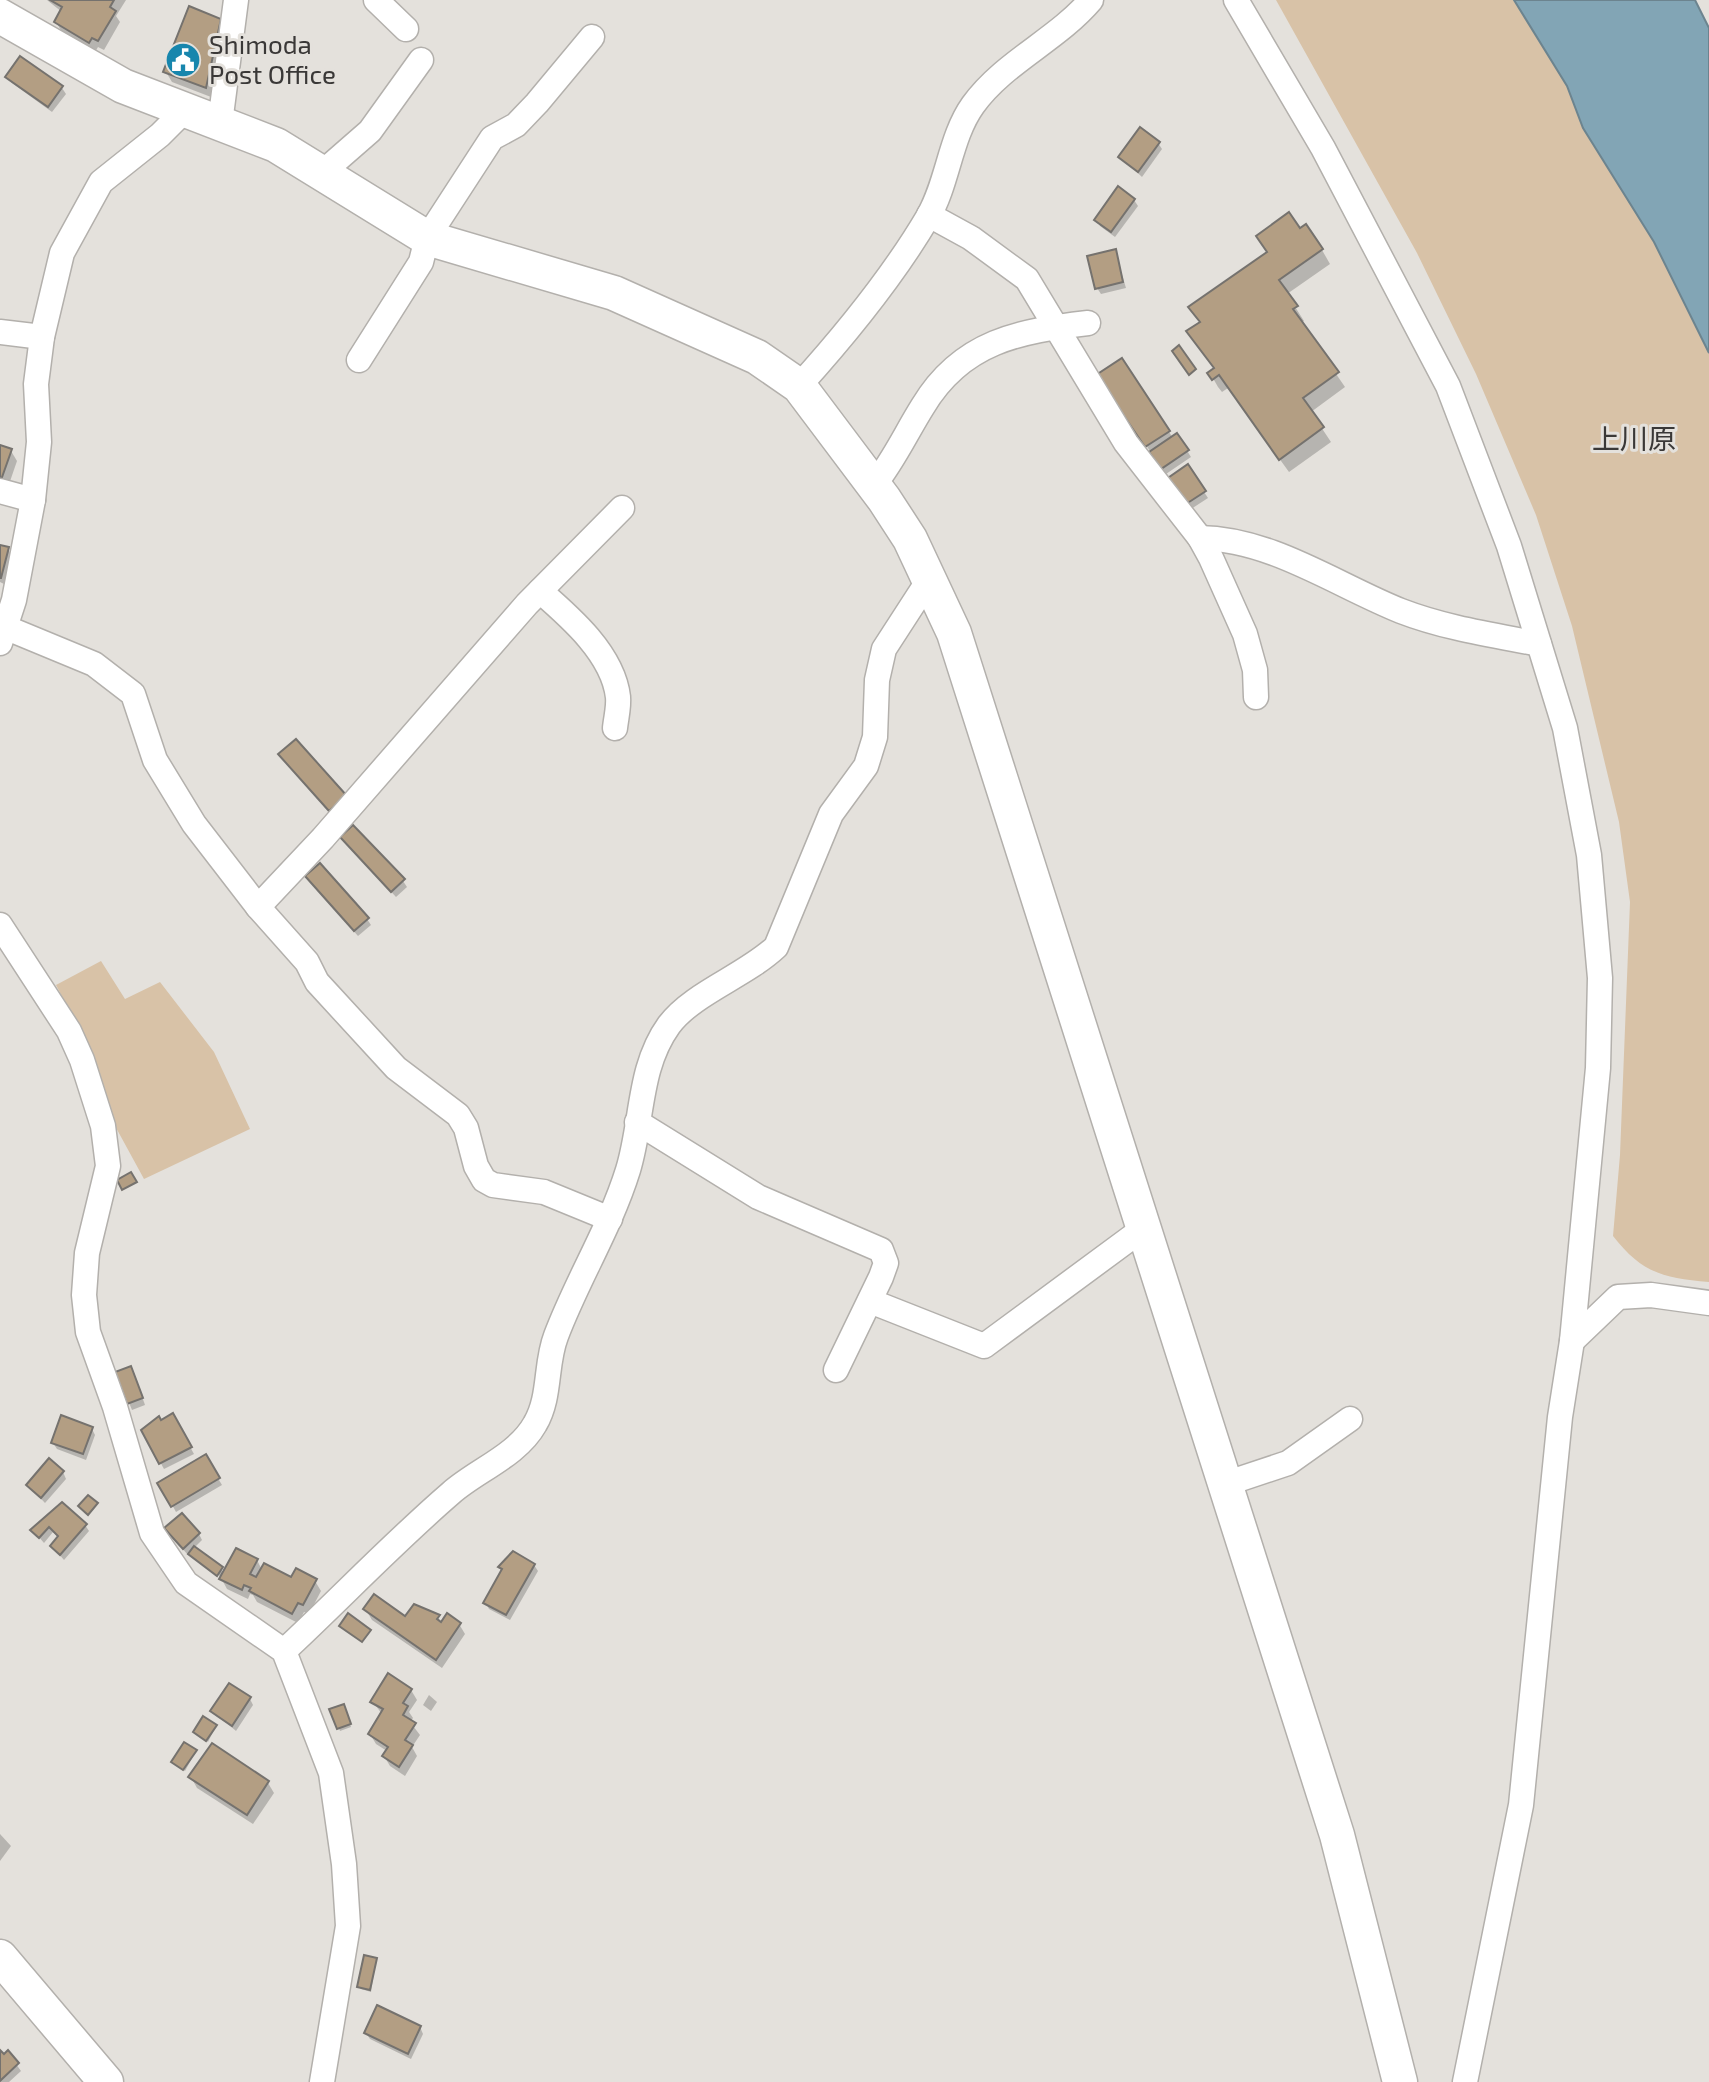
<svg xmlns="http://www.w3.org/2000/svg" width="1709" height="2082" viewBox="0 0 1709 2082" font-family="'Exo 2','Noto Sans JP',sans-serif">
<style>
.green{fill:#d8c2a7}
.water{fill:#82a5b5;stroke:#6c848f;stroke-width:2}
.shadow{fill:#0003}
.building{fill:#b39e83;stroke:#75726e;stroke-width:2}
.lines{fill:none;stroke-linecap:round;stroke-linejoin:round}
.street-casing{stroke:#b3b0ac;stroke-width:27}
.secondary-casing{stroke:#b3b0ac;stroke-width:37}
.street{stroke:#fff;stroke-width:24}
.secondary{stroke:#fff;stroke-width:34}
.labels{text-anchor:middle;stroke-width:6;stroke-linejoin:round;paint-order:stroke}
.poi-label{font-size:26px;fill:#3a3837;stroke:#e4e1dc;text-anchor:start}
.neighbourhood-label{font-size:28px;fill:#3a3837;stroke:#e4e1dc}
</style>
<rect width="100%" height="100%" fill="#e4e1dc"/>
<g class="green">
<path d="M1276,0H1514L1567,86L1583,128L1654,242L1709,353V1282C1663,1278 1642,1273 1613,1236L1620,1155L1630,902L1619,822L1572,626L1536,515L1476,374L1417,253Z"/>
<path d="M101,961L125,999L160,982L214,1052L250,1129L144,1179L102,1102V1085L93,1056L56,985Z"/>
</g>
<path class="water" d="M1514,0H1695L1709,28V353L1654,242L1583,128L1567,86Z"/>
<g class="shadow">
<path d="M47,0H126L116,16L120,22L104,50L98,47L95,52L62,32L56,22L62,12Z"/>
<path d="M219,20L225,31L211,97L172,82L166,72Z"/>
<path d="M21,59L62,88L66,94L52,112L12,83L8,77Z"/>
<path d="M1158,143L1162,149L1142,177L1121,157Z"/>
<path d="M1134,200L1138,206L1115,237L1100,226L1097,220Z"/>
<path d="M1300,231L1322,250L1330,264L1287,294L1304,321L1301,323L1345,387L1311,412L1331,442L1289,472L1228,388L1222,392L1218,387L1210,373L1215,370L1197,345L1201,323L1191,307Z"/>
<path d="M1115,251L1126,288L1101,294L1097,288Z"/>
<path d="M1105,386L1169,432L1173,438L1177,435L1191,457L1166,474Z"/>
<path d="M0,447L11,451L17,461L7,490L0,487Z"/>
<path d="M1172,487L1204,492L1208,498L1188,511Z"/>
<path d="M0,547L8,549L11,555L4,584L0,582Z"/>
<path d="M342,838L403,881L407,887L396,897Z"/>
<path d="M307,877L367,919L371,925L358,936Z"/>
<path d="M117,1373L134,1374L145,1405L132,1410Z"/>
<path d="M173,1416L194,1454L164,1469L143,1431Z"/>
<path d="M92,1429L95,1435L86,1460L57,1449L53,1443Z"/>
<path d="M205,1457L222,1485L176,1512L160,1483Z"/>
<path d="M63,1472L66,1479L45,1503L28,1485Z"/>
<path d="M43,1518L85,1525L89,1531L64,1560L52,1546L59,1538L53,1532L44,1543L33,1530Z"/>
<path d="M199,1534L202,1540L194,1548L224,1573L257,1560L262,1570L292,1580L315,1581L321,1591L309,1614L304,1612L298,1623L257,1602L253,1595L250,1594L248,1599L227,1589L220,1576L187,1554L171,1535Z"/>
<path d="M505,1558L534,1565L538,1571L510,1620L489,1609L486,1603L503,1571L501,1567Z"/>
<path d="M366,1610L406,1619L438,1617L442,1624H459L465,1634L442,1668L372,1620Z"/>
<path d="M411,1690L417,1700L409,1712L413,1718L410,1722L420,1735L412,1747L417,1756L405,1776L390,1766L384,1756L387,1751L376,1744L370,1734L382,1714L373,1702Z"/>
<path d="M429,1695L437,1702L431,1711L423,1705Z"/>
<path d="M250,1699L253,1705L236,1731L213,1711Z"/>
<path d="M345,1708L351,1727L340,1731L332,1710Z"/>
<path d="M216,1726L208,1742L197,1734Z"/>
<path d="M196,1751L185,1771L175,1764Z"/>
<path d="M191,1777L268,1783L274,1793L253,1824L197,1788Z"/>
<path d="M0,1834L11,1846L0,1861Z"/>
<path d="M376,1960L371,1992L361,1989L359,1987Z"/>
<path d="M420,2027L423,2034L411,2059L370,2039L366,2033Z"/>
<path d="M0,2053L4,2057L8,2053L21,2071L9,2082H0Z"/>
</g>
<g class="building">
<path d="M50,0H114L110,7L116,11L98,41L92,38L89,43L54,22L62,7Z"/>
<path d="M189,6L221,19L206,88L163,72Z"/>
<path d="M20,56L63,86L48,107L5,77Z"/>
<path d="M1140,127L1160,142L1138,172L1118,157Z"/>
<path d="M1118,186L1135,199L1111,232L1094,220Z"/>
<path d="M1289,212L1300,228L1306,224L1323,249L1279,280L1298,306L1293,309L1339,372L1303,398L1324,427L1279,460L1219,375L1212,380L1207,373L1214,368L1186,331L1200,322L1188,307L1267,252L1256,236Z"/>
<path d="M1116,249L1123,282L1095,289L1087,256Z"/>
<path d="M1179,345L1196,369L1189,375L1172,351Z"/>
<path d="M1122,358L1170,431L1145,447L1096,375Z"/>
<path d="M1177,433L1189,450L1161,469L1149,452Z"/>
<path d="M0,445L12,449L1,480H0Z"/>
<path d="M1188,464L1206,491L1183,506L1165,480Z"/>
<path d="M0,545L9,547L1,578H0Z"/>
<path d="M296,739L347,796L329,811L278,754Z"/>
<path d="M353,825L405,879L391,892L340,837Z"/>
<path d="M320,863L369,918L354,931L305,876Z"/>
<path d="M131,1172L137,1182L122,1190L117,1180Z"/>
<path d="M131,1366L143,1398L127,1404L115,1372Z"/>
<path d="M173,1413L192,1447L159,1464L141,1430L159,1416L161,1420Z"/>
<path d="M61,1415L93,1427L83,1454L51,1443Z"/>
<path d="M206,1454L220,1478L171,1507L157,1483Z"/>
<path d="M49,1458L64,1471L41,1498L26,1485Z"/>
<path d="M88,1495L98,1503L88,1515L78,1506Z"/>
<path d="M62,1502L87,1524L60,1555L50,1546L58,1536L49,1527L39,1538L30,1530Z"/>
<path d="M182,1513L200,1533L183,1549L164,1528Z"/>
<path d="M194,1546L223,1567L217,1576L188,1554Z"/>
<path d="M236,1548L258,1559L250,1574L256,1577L264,1563L291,1577L296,1568L317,1579L303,1605L298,1603L292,1614L249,1591L251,1588L244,1585L242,1590L219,1579Z"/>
<path d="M513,1551L535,1564L506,1615L483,1603L502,1569L498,1567Z"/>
<path d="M374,1594L405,1616L414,1604L440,1615L437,1619L441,1622L447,1613L461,1623L436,1660L363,1609Z"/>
<path d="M348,1613L371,1630L362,1642L339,1626Z"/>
<path d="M388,1673L412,1689L403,1703L408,1706L403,1715L416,1723L405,1740L413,1745L399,1767L382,1756L388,1747L368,1734L383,1709L370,1702Z"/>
<path d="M229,1683L251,1697L232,1726L210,1711Z"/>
<path d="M344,1704L351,1724L337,1729L329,1709Z"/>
<path d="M203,1716L217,1725L206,1741L193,1732Z"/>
<path d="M184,1742L197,1750L183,1770L171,1762Z"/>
<path d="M212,1743L269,1781L247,1815L188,1777Z"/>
<path d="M364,1955L377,1958L370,1990L357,1987Z"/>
<path d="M377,2005L421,2026L408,2054L364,2033Z"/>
<path d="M0,2050L4,2054L8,2050L19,2063L0,2081Z"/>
</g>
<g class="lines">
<defs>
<g id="street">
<path d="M376,0L406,29"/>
<path d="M1236,0L1323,148L1448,386L1509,546L1565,728L1589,855L1600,978L1598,1068L1572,1341L1560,1417L1521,1805L1465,2082"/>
<path d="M220,123L236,0"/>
<path d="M323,172L370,131L421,60"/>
<path d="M929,215L971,238L1027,279L1126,443L1200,538L1211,558L1245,634L1255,670L1256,697"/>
<path d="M0,332L42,337"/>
<path d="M359,360L421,262L427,238L492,138L516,125L537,103L592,37"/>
<path d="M799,386C846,334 892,278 928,217C948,183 950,137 973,105C1004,62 1057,40 1091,0"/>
<path d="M874,485C894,460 906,433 923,406C962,341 1020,331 1088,323"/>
<path d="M0,491L33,500"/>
<path d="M1200,538C1272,539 1336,585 1401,611C1445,628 1493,635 1539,644"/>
<path d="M540,591C570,617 613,654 618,697C619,707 616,718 615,728"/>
<path d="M7,628L94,664L133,694L155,760L194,824L258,907L307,962L317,982L396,1068L458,1115L466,1128L476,1166L484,1180L493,1185L544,1192L610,1219"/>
<path d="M0,643L14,600L33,500L39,442L36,384L42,337L62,253L101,182L160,135L185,110"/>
<path d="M258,907L323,838L527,604L622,508"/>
<path d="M0,925L69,1031L82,1060L103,1126L108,1166L87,1253L84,1295L88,1332L115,1407L152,1533L186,1583L284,1651L331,1773L344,1864L348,1926L322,2082"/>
<path d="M637,1122L758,1197L881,1250L886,1263L881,1277L836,1370"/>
<path d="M870,1301L984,1346L1144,1228"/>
<path d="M1572,1341L1618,1297L1651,1295L1709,1303"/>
<path d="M1225,1484L1288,1463L1350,1419"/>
<path d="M284,1651C340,1599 393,1543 451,1493C477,1470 517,1456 535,1424C551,1397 545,1364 556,1336C577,1280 610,1228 628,1170C643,1121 638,1068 669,1025C693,993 745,976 776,947L831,814L866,766L875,737L877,680L884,649L930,578"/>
</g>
<g id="secondary">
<path d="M0,16L123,86L276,145L427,238L614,293L757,357L799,386L884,499L910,539L954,633L1337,1835L1400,2082"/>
<path d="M0,1957L106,2082"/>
</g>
</defs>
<use href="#street" class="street-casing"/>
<use href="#secondary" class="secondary-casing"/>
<use href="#street" class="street"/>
<use href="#secondary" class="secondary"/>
</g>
<defs>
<symbol id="civic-disc" viewBox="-11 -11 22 22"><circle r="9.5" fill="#1786ad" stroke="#e4e1dc"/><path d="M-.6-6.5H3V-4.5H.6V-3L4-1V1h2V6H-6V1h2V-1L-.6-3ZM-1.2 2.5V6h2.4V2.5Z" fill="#fff"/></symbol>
</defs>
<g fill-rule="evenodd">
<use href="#civic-disc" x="163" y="40" width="40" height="40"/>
</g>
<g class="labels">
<g class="poi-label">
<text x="209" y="54">Shimoda<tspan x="209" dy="30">Post Office</tspan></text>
</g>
<g class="neighbourhood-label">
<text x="1634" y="449">上川原</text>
</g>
</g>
</svg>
